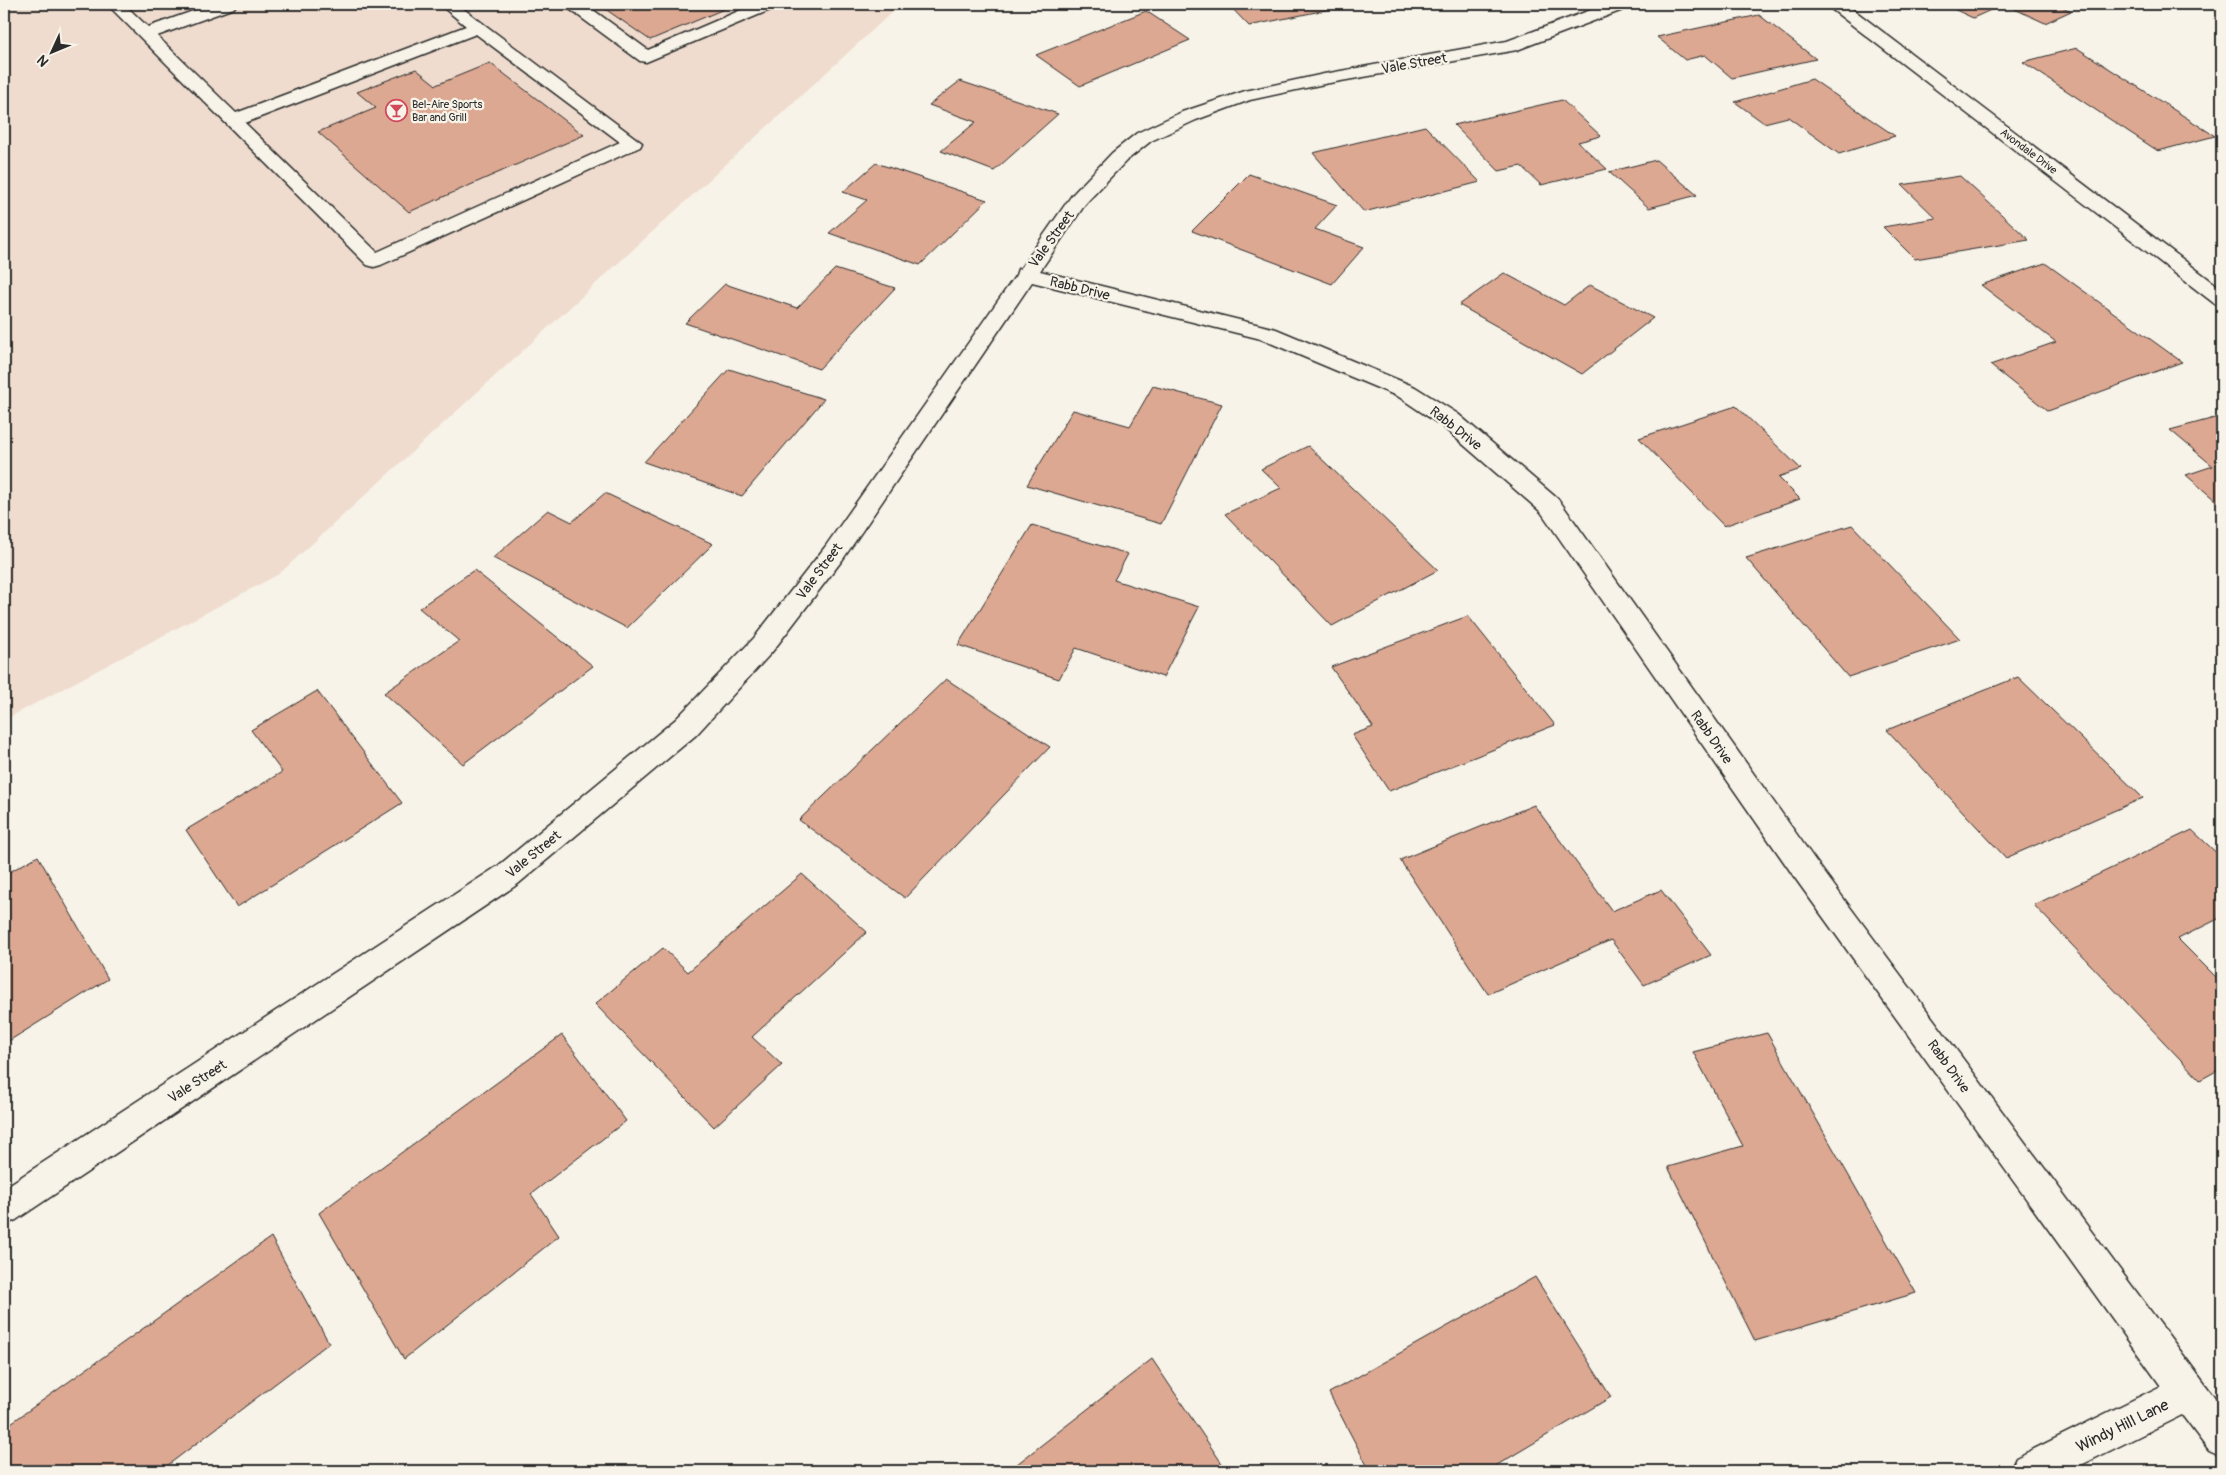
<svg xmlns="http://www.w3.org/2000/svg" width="2226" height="1475" viewBox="0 0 2226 1475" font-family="Pangolin,sans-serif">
<rect width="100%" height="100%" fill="#f7f3e8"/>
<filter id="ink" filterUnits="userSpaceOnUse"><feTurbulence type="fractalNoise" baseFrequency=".02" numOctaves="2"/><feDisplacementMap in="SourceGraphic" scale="10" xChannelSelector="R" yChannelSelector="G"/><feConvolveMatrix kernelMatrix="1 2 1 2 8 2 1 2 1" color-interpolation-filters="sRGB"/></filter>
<g filter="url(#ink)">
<!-- built -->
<polygon fill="#efdcce" points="4,4 901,4 279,574 4,720"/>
<!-- building -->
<g fill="#dda892" stroke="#2b2b2b">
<polygon points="598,4 736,4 650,40"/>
<polygon points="1228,4 1331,4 1335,8 1249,26"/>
<polygon points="1943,4 2056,4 2071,11 2045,23 2004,4 1973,18"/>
<polygon points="1146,11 1190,40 1080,86 1036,55"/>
<polygon points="1759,15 1816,59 1732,78 1705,55 1685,60 1657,37"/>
<polygon points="2077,48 2215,136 2158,151 2023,62"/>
<polygon points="490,63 584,135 409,212 318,132 376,108 357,92 416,69 436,85"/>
<polygon points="1812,79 1895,136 1839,154 1788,117 1764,123 1735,102"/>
<polygon points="960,81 1058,114 994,171 941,151 976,122 929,105"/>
<polygon points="1562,100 1601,136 1578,142 1607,169 1541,185 1521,166 1499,171 1454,125"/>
<polygon points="1425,126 1480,182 1364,212 1313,153"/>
<polygon points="1656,160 1697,195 1649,208 1609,172"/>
<polygon points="876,163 987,200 920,265 829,233 867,200 843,192"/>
<polygon points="1249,174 1337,205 1315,229 1364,247 1332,284 1192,231"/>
<polygon points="1960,176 2029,240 1915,259 1883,227 1936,218 1902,185"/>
<polygon points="2045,263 2182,362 2048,411 1990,365 2056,342 1981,285"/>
<polygon points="835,269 895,288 819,369 685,323 725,284 797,308"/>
<polygon points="1504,273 1564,305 1590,285 1653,318 1582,374 1459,305"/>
<polygon points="729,369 824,399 742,496 644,462"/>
<polygon points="1153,386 1222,404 1161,524 1027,485 1073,410 1130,426"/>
<polygon points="1736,406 1801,469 1778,477 1800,499 1724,526 1639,438"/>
<polygon points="2222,416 2222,506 2186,475 2213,466 2170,430"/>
<polygon points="1308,446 1438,570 1332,626 1225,514 1281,488 1261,469"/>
<polygon points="605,493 713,544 627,628 493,558 548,510 572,522"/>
<polygon points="1032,525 1128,554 1114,580 1199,607 1163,677 1076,648 1059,679 958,645"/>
<polygon points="1852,525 1960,639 1848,677 1746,558"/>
<polygon points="474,570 593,666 463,764 384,693 459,641 419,608"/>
<polygon points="1468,616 1555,725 1389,791 1352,735 1373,727 1331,667"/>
<polygon points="2018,677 2143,798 2006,858 1887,730"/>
<polygon points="946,679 1050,747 905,898 799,820"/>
<polygon points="317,691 402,803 237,907 186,830 282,772 251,730"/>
<polygon points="1534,805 1612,911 1661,890 1711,955 1644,985 1611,940 1488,994 1400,860"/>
<polygon points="2192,830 2222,858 2222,917 2178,939 2222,983 2222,1068 2200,1080 2034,905"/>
<polygon points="38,856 108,979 4,1044 4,875"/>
<polygon points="802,874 867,932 752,1037 782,1065 714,1127 595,1004 663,948 688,972"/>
<polygon points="1767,1033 1916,1293 1755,1341 1668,1167 1743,1146 1693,1052"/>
<polygon points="562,1035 626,1121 531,1194 559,1236 404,1359 319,1213"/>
<polygon points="271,1237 329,1343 160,1471 4,1471 4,1428"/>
<polygon points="1535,1277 1611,1397 1487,1471 1370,1471 1329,1393"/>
<polygon points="1152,1359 1227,1471 1008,1471"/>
</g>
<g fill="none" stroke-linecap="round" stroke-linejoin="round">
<defs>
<g id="service">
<path d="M107,4H124L148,27L213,4H236L234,8L157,36L236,113L466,26L439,4H457L642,143L640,147L381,265L374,267L367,265ZM476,34L620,142L377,252L245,123Z"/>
<polygon points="566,4 585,4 648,50 755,4 777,4 775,8 646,62 640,61 568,8"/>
</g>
<g id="minor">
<polygon points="1607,4 1630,4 1628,8 1517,50 1324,84 1250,100 1196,120 1151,141 1126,161 1086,203 1040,271 1276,329 1415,387 1458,414 1559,500 1815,860 2222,1407 2222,1457 2209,1451 2182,1415 2069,1471 2010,1471 2016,1458 2161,1386 1795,878 1541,512 1442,426 1399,397 1261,339 1032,282 843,559 772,652 696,735 518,884 16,1220 4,1225 4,1188 498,866 676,719 754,638 825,547 1016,275 1018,269 1020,269 1072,195 1112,153 1137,133 1182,112 1245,91 1324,74 1507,41"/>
<polygon points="1828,4 1846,4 2222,289 2222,306 2215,304 1830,8"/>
</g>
</defs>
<!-- service casing -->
<use href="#service" stroke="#2b2b2b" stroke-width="3"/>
<!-- minor casing -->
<use href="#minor" stroke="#2b2b2b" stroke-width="3"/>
<!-- service -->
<use href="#service" fill="#f7f3e8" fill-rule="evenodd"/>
<!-- minor -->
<use href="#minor" fill="#f7f3e8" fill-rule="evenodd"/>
</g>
</g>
<!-- icons -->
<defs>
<symbol id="bar-ring" viewBox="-11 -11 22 22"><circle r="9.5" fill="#f7f3e8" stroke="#d1495b" stroke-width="1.5"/><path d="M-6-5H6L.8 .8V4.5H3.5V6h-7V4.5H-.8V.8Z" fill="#d1495b"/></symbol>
</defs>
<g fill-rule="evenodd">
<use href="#bar-ring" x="384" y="98" width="25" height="25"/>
</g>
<g text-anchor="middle" stroke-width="4.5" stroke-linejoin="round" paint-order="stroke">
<!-- far-poi labels -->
<g font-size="11" fill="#2b2b2b" stroke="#f7f3e8" text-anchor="start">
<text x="412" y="108">Bel-Aire Sports<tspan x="412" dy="13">Bar and Grill</tspan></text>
</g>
<!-- far-street labels -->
<g font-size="11" fill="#2b2b2b" stroke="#f7f3e8">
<text transform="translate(2029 151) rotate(37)" y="4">Avondale Drive</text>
</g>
<!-- street labels -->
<g font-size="14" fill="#2b2b2b" stroke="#f7f3e8">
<text transform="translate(1414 63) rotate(-10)" y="5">Vale Street</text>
<text transform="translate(1051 239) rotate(-54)" y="5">Vale Street</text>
<text transform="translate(1080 288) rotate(14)" y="5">Rabb Drive</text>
<text transform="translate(1456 428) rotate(38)" y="5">Rabb Drive</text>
<text transform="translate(819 571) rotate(-53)" y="5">Vale Street</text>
<text transform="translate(1712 737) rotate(55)" y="5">Rabb Drive</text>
<text transform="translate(533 854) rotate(-39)" y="5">Vale Street</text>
<text transform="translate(1949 1066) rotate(54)" y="5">Rabb Drive</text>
<text transform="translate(197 1081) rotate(-33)" y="5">Vale Street</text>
</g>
<!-- near-street labels -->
<g font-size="16" fill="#2b2b2b" stroke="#f7f3e8">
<text transform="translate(2122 1425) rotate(-26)" y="6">Windy Hill Lane</text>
</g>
</g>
<!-- margin -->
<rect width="2226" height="1475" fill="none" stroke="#f7f3e8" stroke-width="20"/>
<rect x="10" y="10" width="2206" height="1455" fill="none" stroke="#2b2b2b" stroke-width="2" filter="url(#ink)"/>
<!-- north arrow -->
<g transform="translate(52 52) rotate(226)" stroke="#f7f3e8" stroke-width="4" paint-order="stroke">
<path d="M0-4L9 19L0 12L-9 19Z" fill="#2b2b2b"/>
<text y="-8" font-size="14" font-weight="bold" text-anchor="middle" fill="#2b2b2b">N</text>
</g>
</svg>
